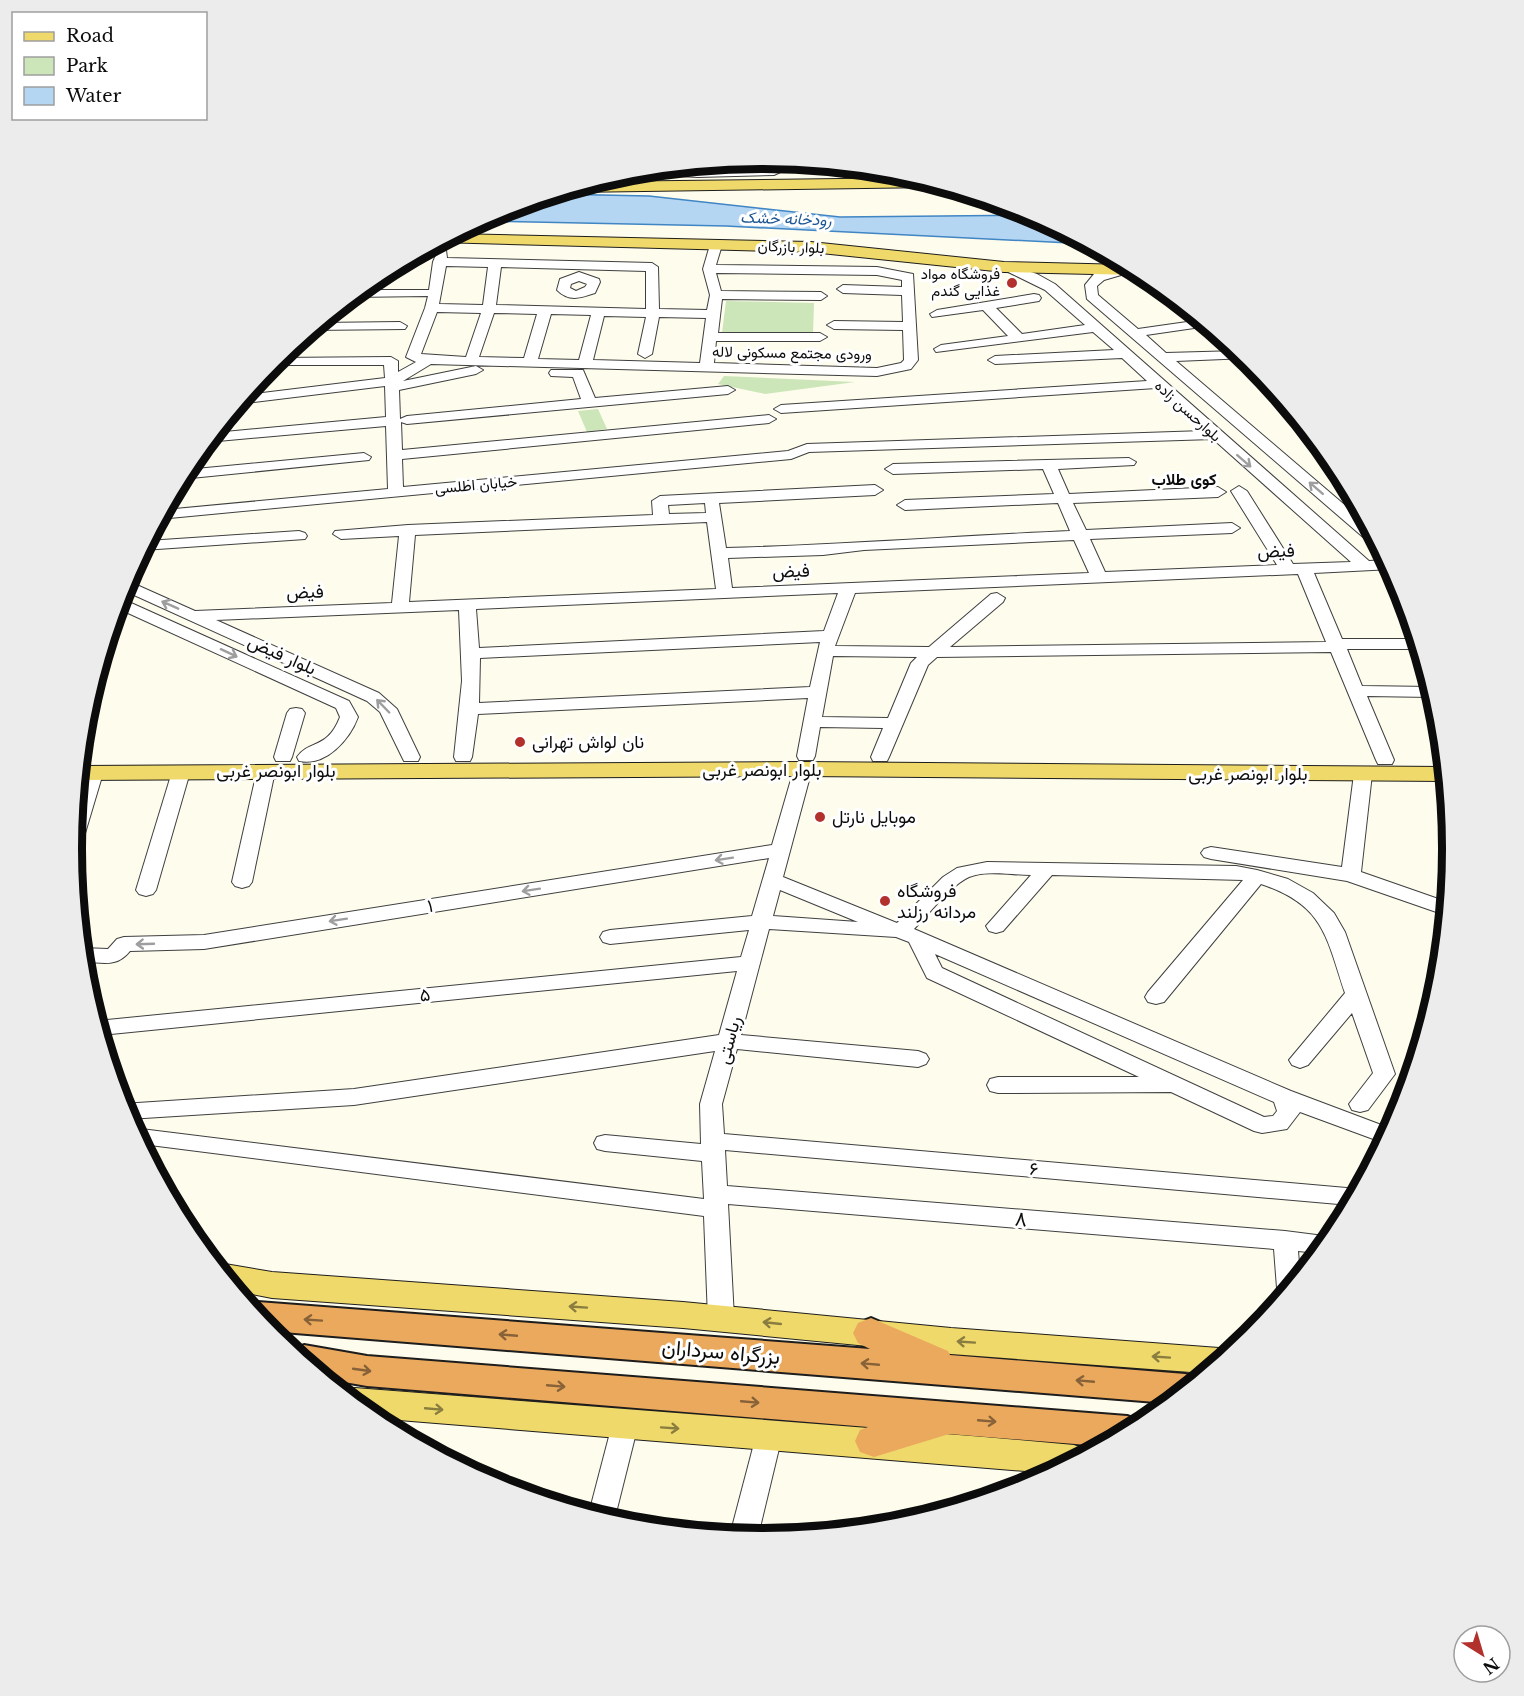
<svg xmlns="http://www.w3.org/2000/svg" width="1524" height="1696" viewBox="0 0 1524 1696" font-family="'Libre Baskerville',Vazirmatn,serif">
<rect width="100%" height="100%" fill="#fefcec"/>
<!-- green -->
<g fill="#cce6b9">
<polygon points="726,301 814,303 813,334 722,333"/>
<polygon points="724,376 855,382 765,394 718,384"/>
<polygon points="598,409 607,429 587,432 578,411"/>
</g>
<!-- water -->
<polygon fill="#b4d6f2" stroke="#4085c4" stroke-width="1.5" points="552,194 649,196 840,217 1035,215 1090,244 726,226 479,221 498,210"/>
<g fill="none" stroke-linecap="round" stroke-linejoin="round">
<defs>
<g id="minor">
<polygon points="778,160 789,161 789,168 774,175 698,177 620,173 648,169 772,169 777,166"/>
<polygon points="905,174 916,177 890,183 884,180 886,178"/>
<path d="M716,241L722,245L716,265L877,267L913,274L918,360L911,369L877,376L431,364L403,381L476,366L483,370L476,374L399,390L400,419L407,416L581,399L573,377L551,376L549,373L551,370H583L595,398L728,386L735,390L728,394L407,424L401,422L402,450L769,415L776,419L769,423L402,459L403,487L788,451L807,444L1204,431L1156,388L781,413L774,409L781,405L1147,381L1122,358L995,364L988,360L995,356L1114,350L1093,332L936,352L934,349L941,345L1008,336L983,310L932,317L930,314L937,310L1034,294L1039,295L1041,298L1039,301L996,308L1022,334L1085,325L1045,290L998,267L1004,263L1008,264L1037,274L1055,284L1369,561L1387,560L1392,569L1314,573L1342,639H1416L1418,649H1347L1362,686L1431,687L1432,697L1367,696L1394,760L1392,764H1378L1376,760L1331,652L937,657L928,665L889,757L887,761H873L871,757L883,728L820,727L815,756L813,760H799L797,756L808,698L478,714L472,757L470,761H456L454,757L462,681L459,610L216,620L379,693L397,709L420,757L418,761H404L402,757L380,712L367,701L123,590L126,581L130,582L195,611L392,603L399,536L341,539L333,534L335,531L408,525L653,515L652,501L660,496L875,485L883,490L875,495L719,503L726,548C841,545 956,536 1070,531L1058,503L905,510L897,505L905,500L1054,494L1043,469L893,474L885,469L893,464L1129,458L1136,462L1134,465L1058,469L1069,494L1218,487L1226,492L1218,497L1073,503L1086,530L1232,523L1240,528L1232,533L1090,539L1105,572L1277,565L1231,491L1239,486L1247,491L1293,564L1351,562L1213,439L809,452L791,459L159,519L164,510L388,489L386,426L207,442L214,433L386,417L385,386L238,404L245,395L385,378L384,365H270L277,358L391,357L398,361V372L416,362L406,357L425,308L428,296L351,297L359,290H429L433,262L438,250H446L447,258L652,263L658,267L659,309L707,310L710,295L703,269L710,245ZM446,266L488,267L483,305L439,304ZM501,267L646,271V309L496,305ZM716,273L877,275L902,280V287L843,285L837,289L843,293L902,295L903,322L834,321L827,325L834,329L903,330L904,360L901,363L877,368L714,363L716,341H820L827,337L820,333H718L722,299L821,300L827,296L821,292L721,291ZM437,312L481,313L466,357L421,354ZM494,313L537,314L524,358L479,357ZM551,314L591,315L579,360L538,359ZM604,316L646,317L638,354L645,358L652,354L659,317L706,318L700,363L593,360ZM705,503L706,513L669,514L668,505ZM707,522L716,589L409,602L415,535ZM1074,540L1089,573L732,588L728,558L823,555L864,550ZM1298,574L1326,642L950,647L1003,602L1005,598L997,593L991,594L929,647L835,646L855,593ZM838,593L824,631L479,648L476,609ZM820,642L810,687L479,703L480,658ZM833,656L917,657L911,663L888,718L822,717Z"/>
<polygon points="1124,266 1128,267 1130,270 1128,273 1104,280 1097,286 1098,295 1138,329 1201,320 1208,326 1146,335 1166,353 1239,351 1248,358 1176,361 1368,525 1378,544 1370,543 1087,299 1085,285 1094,274"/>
<path d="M579,272L599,279L600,282L595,293C580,298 569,302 557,290L560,279ZM579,281L587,284L585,287L576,291L570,288L571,284Z"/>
<polygon points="400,322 407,326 405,329 311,330 319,323"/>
<polygon points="364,453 371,457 369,460 181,479 185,470"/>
<polygon points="299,531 305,533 307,536 305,539 143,550 147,541"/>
<path d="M120,598L349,701L358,717C350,739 326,767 299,761L297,757C310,739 327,750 340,717L336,708L117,608Z"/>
<polygon points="296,708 302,709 305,713 292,757 290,761 276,761 274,757 287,713 290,709"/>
<path d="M803,763L810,765L812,769L783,877L897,923L943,877L957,868L987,862L1236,866L1257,870L1288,879L1313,893L1334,913L1345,932L1395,1074L1368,1110L1360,1112L1352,1110L1349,1104L1373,1073L1352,1013L1308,1065L1300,1068L1292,1065L1289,1060L1345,993C1326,936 1324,905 1261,884L1164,1002L1156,1004L1148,1002L1145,997L1148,992L1243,880L1052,875L1003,931L996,933L989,931L986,926L1031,875C1012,875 987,870 969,877C951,885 929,914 914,929L1291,1091L1384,1126L1387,1132L1384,1138L1376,1140L1300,1112L1287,1129L1262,1133L1254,1131L1171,1092L998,1093L990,1091L987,1085L990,1079L998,1077H1139L927,978L909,942L896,937L769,929L741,1035L918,1051L926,1054L929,1059L926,1064L918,1067L737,1049L722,1104L724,1134L1358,1189L1350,1205L725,1150L727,1186L1285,1231L1332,1237L1318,1253L1298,1251L1300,1275L1283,1296L1277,1288L1274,1249L728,1204L734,1318L730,1325L721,1328L712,1325L708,1318L704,1216L142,1144L133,1128L704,1199L702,1161L605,1151L597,1149L594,1143L597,1137L605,1135L701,1144L700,1104L715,1051L354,1105L128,1119L122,1104L354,1089L719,1035L737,971L101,1035L97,1021L741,957L749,930L610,944L603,942L600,937L603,932L610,930L752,916L769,858L204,949L130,951C116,968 104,962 83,962L82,948L108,949L117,939L124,937L204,935L772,845L794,769L796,765ZM780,890L858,922L773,916ZM935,954L1274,1102L1277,1111L1273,1116L1264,1117L942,968Z"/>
<polygon points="266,765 273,767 275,771 252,882 249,886 242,888 235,886 232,882 257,771 259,767"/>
<polygon points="181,766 188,768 190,772 156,890 153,894 146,896 139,894 136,890 172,772 174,768"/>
<path d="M94,767L101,769L103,773L83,840L80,844L72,846C75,821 73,790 87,769Z"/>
<polygon points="1363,768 1370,770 1372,774 1361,872 1447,902 1445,915 1347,881 1211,859 1204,857 1201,853 1204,849 1211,847 1342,867 1354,774 1356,770"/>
<polygon points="625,1414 634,1417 638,1425 614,1521 589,1513 612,1425 616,1417"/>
<polygon points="769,1425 778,1428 782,1436 758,1536 730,1535 756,1436 760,1428"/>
</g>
<g id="major">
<polygon points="918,178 940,184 934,187 575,192 569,189 591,182"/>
<polygon points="453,234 811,242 1004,262 1128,265 1143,273 1137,275 1004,272 811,252 438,242"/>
<polygon points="803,762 1444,767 1445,781 803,776 79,780 80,766"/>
<polygon points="225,1264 272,1272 683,1302 951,1328 1219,1348 1231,1352 1204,1373 951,1354 683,1328 272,1298 237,1291 217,1266"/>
<polygon points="355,1388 984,1437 1074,1445 1086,1450 1088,1452 1050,1473 374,1418 343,1392"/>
</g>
<g id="highway">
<polygon points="258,1302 870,1349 858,1343 853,1333 858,1323 871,1318 948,1351 950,1355 1185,1374 1198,1378 1168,1403 270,1331 248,1305"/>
<polygon points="304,1345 367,1356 1127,1416 1141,1421 1142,1423 1100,1446 949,1434 874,1457 860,1452 855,1441 860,1430 868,1427 367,1386 327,1379 291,1350"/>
</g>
</defs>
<!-- minor casing -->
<use href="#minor" stroke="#3f3f3f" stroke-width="2"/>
<!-- major casing -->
<use href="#major" stroke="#1d1d1d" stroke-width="2"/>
<!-- highway casing -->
<use href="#highway" stroke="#1d1d1d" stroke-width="4"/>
<!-- minor -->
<use href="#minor" fill="#fff" fill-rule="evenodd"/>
<!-- major -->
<use href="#major" fill="#f0d96b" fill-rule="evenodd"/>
<!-- highway -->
<use href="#highway" fill="#eba95d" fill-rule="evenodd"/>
</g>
<!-- one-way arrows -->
<defs><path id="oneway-shaft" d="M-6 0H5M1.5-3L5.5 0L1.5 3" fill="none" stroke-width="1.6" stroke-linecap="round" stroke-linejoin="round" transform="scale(1.5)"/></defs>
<g stroke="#9e9e9e">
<use href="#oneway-shaft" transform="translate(1244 461) rotate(41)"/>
<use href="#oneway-shaft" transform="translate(1316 488) rotate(-139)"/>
<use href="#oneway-shaft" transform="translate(170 605) rotate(-156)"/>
<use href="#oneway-shaft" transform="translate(229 653) rotate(25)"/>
<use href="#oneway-shaft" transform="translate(383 706) rotate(-134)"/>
<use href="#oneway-shaft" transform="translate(724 859) rotate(171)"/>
<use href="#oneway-shaft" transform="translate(531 890) rotate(171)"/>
<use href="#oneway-shaft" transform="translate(338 920) rotate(171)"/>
<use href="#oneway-shaft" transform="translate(145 944) rotate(178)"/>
</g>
<g stroke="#897d40">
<use href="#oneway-shaft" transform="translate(578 1307) rotate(-176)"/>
<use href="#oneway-shaft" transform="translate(772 1323) rotate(-174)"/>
<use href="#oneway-shaft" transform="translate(966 1342) rotate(-176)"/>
<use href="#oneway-shaft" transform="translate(1161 1357) rotate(-176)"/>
<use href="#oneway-shaft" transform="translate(434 1409) rotate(5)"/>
<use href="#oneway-shaft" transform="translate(670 1428) rotate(4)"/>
</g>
<g stroke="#876239">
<use href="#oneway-shaft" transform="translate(313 1320) rotate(-176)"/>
<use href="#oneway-shaft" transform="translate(508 1335) rotate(-175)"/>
<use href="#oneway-shaft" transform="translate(870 1364) rotate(-175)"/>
<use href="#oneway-shaft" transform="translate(362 1370) rotate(8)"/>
<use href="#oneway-shaft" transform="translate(1085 1381) rotate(-175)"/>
<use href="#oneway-shaft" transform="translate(556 1386) rotate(5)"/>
<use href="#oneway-shaft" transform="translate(750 1402) rotate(5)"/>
<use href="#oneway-shaft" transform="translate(987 1421) rotate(5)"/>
</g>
<!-- markers -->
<g fill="#b3312d" stroke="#fff" stroke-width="2">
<circle cx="1012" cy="283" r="6"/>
<circle cx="520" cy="742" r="6"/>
<circle cx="820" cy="817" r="6"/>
<circle cx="885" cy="901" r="6"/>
</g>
<g text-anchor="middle" stroke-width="6" stroke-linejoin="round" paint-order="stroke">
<!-- far-street labels -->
<g font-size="15" fill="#0c0c0c" stroke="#fff">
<text transform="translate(791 247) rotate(2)" y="5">بلوار بازرگان</text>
<text transform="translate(792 353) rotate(1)" y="5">ورودی مجتمع مسکونی لاله</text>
<text transform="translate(1188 411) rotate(42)" y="5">بلوارحسن زاده</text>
<text transform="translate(476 485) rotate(-5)" y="5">خيابان اطلسى</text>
</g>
<!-- far-poi labels -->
<g font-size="15" fill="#0c0c0c" stroke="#fff" text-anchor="end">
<text x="1000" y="279">فروشگاه مواد<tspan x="1000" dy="17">غذایی گندم</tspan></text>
</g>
<!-- far-water labels -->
<g font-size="16" font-style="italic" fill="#1e5895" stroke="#fff">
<text transform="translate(786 218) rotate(2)" y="6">رودخانه خشک</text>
</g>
<!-- far-neighbourhood labels -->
<g font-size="16" font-weight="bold" fill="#0c0c0c" stroke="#fff">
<text x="1184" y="485">کوی طلاب</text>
</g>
<!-- street labels -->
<g font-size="18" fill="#0c0c0c" stroke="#fff">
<text transform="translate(1276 551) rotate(-2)" y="6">فیض</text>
<text transform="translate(791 571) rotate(-2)" y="6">فیض</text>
<text transform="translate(305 592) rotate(-2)" y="6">فیض</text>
<text transform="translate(282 655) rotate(24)" y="6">بلوار فیض</text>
<text x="762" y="776">بلوار ابونصر غربی</text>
<text x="276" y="777">بلوار ابونصر غربی</text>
<text x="1248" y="780">بلوار ابونصر غربی</text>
<text transform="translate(430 906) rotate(-9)" y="6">۱</text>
<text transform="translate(425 995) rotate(-6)" y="6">۵</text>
<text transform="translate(729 1040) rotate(-75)" y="6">ریاستی</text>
<text transform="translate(1034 1169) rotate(5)" y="6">۶</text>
</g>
<!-- poi labels -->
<g font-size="18" fill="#0c0c0c" stroke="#fff" text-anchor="start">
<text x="532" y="748">نان لواش تهرانی</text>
<text x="832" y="823">موبایل نارتل</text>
<text x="897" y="897">فروشگاه<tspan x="897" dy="21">مردانه رزلند</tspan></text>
</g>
<!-- near-street labels -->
<g font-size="21" fill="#0c0c0c" stroke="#fff">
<text transform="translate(1021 1219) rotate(5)" y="7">۸</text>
<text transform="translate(721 1352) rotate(5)" y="7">بزرگراه سرداران</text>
</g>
</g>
<!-- crop -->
<path d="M0 0H1524V1696H0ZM761 169H763A679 679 0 0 1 1442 848V849A679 679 0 0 1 763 1528H761A679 679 0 0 1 82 849V848A679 679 0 0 1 761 169Z" fill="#ececec" fill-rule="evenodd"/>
<path fill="none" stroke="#0c0c0c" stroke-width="8" d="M761 169H763A679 679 0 0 1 1442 848V849A679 679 0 0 1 763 1528H761A679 679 0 0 1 82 849V848A679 679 0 0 1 761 169Z"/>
<!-- legend -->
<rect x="12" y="12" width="195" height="108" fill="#ffffff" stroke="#9e9e9e" stroke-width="1.5"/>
<rect x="24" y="32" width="30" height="9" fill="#f0d96b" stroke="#9e9e9e" stroke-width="1.5"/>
<text x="66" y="42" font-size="18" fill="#0c0c0c">Road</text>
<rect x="24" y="57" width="30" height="18" fill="#cce6b9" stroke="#9e9e9e" stroke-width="1.5"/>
<text x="66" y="72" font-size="18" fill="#0c0c0c">Park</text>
<rect x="24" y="87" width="30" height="18" fill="#b4d6f2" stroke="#9e9e9e" stroke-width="1.5"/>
<text x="66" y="102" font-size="18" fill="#0c0c0c">Water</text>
<!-- north arrow -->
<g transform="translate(1482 1654) rotate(143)"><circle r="28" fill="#ffffff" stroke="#9e9e9e" stroke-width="1.5"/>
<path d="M0-4.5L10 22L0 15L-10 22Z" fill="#b3312d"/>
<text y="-9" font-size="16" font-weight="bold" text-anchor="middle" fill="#0c0c0c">N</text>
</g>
</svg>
